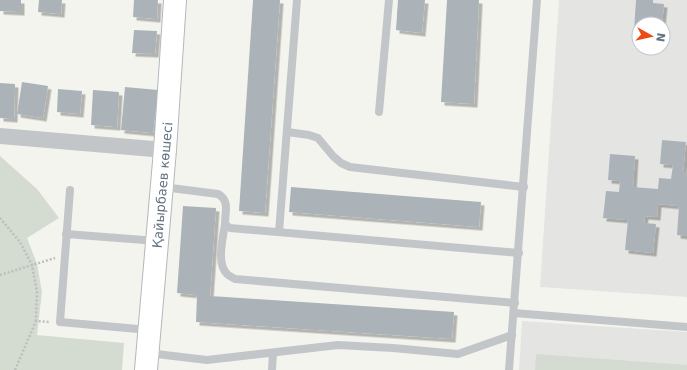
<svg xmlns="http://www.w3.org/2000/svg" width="687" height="370" viewBox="0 0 687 370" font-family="'DejaVu Sans',sans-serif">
<defs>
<filter id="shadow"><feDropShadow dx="3.5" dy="3.5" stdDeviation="0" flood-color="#0004"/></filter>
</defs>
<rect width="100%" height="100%" fill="#f4f4ef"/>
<!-- built -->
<g fill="#e4e5e3" fill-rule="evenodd">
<path d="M559,0H687V297L540,287ZM639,24H663V48H639Z"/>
<polygon points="522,321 687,332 687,370 519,370"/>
</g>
<!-- green -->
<g fill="#d4dbd0">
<polygon points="0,156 37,189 59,218 27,238 37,264 42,292 37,335 124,343 122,370 0,370"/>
<polygon points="536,354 687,365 687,370 535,370"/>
</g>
<!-- building -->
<g fill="#abb3b8" filter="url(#shadow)">
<polygon points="0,0 21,0 21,12 0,11"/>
<polygon points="39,0 62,0 61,14 38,12"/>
<polygon points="134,0 158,0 157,19 133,17"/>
<polygon points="253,0 280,0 265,213 239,211"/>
<polygon points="398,0 425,0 422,33 396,30"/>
<polygon points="447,0 479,0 474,104 441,102"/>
<polygon points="636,0 653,0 653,3 664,4 662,24 639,24 639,31 634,30"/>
<polygon points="134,30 157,31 155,54 132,53"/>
<polygon points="22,82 48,86 43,118 17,114"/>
<polygon points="0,83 15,84 14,119 0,118"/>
<polygon points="125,87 158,90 153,133 121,130"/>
<polygon points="58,89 82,91 80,114 57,112"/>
<polygon points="93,90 119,92 117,127 91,125"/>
<polygon points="662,140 686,142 683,172 687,172 687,236 677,235 679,206 658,204 657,217 645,216 644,223 656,224 653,253 625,250 628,220 603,218 606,191 619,192 620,181 608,180 610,154 635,156 633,187 658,189 659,178 671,179 673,165 660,164"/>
<polygon points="291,187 481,202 479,227 289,212"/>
<polygon points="183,206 216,208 210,296 454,312 452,339 196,322 197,295 177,293"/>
</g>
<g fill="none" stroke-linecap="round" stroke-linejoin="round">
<defs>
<polyline id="secondary" points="146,370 165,150 175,0"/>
</defs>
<!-- secondary casing -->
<use href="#secondary" stroke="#b2b8bc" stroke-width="24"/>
<!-- path -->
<g stroke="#bcbec0" stroke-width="2.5" stroke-dasharray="2 2" stroke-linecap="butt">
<polyline points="0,218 20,242 32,265 37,292 36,321"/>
<polyline points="0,275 55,258"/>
<polyline points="15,370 36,321 50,322"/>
</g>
<!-- lane -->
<g stroke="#c3c6c9" stroke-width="8">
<polyline points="379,112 389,0"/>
<polyline points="287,132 309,135 318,138 333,156 341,163 350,167 524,187"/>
<path d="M163,187L218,194C230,201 225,211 225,224L230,228L519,253"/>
<polyline points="70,190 60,322 149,330"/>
<path d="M225,224C223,238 216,263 227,274C229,276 232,277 235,279L515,303"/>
<polyline points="279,232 297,0"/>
<polyline points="66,234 157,241"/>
<polyline points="514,313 687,327"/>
<polyline points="148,353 207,360 338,345 393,348 458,354 512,335"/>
<polyline points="272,370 273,353"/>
<polyline points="509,370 537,0"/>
</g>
<!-- street -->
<polyline stroke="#c3c6c9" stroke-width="16" points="0,136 165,150"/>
<!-- secondary -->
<use href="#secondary" stroke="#fff" stroke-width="22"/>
</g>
<g text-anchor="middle" stroke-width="4" stroke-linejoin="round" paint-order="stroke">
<!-- street labels -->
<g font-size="13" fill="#617382" stroke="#fff">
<text transform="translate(162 185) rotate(-85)" y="5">Қайырбаев көшесі</text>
</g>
</g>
<!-- north arrow -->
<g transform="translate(651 36) rotate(98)"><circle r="19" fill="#ffffff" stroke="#c0c7cd"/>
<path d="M0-3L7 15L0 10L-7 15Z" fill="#ec4b17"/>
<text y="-6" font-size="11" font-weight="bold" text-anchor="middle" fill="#617382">N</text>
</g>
</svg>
